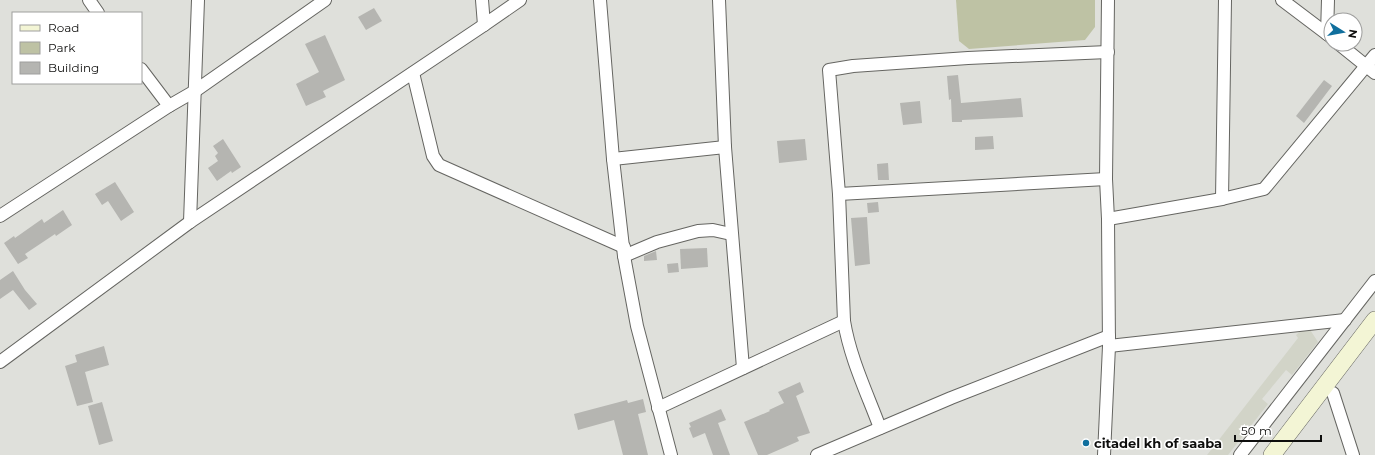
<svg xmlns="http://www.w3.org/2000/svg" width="1375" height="455" viewBox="0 0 1375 455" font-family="Montserrat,sans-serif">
<rect width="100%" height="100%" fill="#dfe0db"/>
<!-- built -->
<polygon fill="#d2d4c8" points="1307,325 1318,342 1292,375 1286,370 1262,399 1268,404 1228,455 1207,455 1298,338 1296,335"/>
<!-- green -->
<polygon fill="#bec2a4" points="956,0 1095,0 1095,27 1085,40 969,49 959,41"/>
<!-- building -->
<g fill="#b5b5b1">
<polygon points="374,8 382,21 366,30 358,17"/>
<polygon points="325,35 345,80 323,91 326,97 306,106 296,84 319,72 305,44"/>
<polygon points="958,75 961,103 1021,98 1023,117 962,120 962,122 952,122 951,99 949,100 947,76"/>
<polygon points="1324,80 1332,86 1304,123 1296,116"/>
<polygon points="920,101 922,123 903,125 900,103"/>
<polygon points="993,136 994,149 975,150 975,137"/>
<polygon points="223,139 241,167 232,173 231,171 217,181 208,168 218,161 215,156 218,153 213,146"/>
<polygon points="805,139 807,160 779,163 777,141"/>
<polygon points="888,163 889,180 878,180 877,164"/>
<polygon points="115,182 134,212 121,221 108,201 102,205 95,194"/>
<polygon points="878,202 879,212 868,213 867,203"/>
<polygon points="63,210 72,225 56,236 55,234 25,254 28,258 18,264 4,243 14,236 15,238 42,219 44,223"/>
<polygon points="867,217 870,264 855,266 851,218"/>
<polygon points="707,248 708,267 681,269 680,249"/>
<polygon points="656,251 657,260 644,261 644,256"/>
<polygon points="678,263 679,272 668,273 667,264"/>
<polygon points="13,271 25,290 37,304 29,310 13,290 0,299 0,280"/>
<polygon points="104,346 109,365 85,372 93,402 77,406 65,366 77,362 75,355"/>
<polygon points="800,382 804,392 796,396 810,433 797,437 799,441 767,455 758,455 744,422 770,411 769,410 784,403 778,392"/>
<polygon points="643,399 646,412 638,414 648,455 623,455 614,420 578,430 574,414 627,400 628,403"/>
<polygon points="102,402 113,441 99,445 88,406"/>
<polygon points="721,409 726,420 718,423 730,455 713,455 705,433 693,438 689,428 691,427 689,423"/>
</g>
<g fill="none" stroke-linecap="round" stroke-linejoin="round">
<defs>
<g id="street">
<polyline points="89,0 98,13"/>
<polyline points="482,0 484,25"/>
<polyline points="600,0 613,159 624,256 637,326 671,455"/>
<polyline points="719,0 725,147 743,368"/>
<polyline points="1282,0 1331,37"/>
<polyline points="1327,34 1328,0"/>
<polyline points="1339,44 1375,73"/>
<polyline points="141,69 169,106"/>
<polyline points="413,73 433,156 439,165 624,247"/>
<polyline points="613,159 725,147"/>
<polyline points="839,194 1106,179"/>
<polyline points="1222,199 1225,0"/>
<polyline points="0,216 169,106 195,91 325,0"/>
<polyline points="1108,219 1222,199 1264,189 1375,55"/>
<polyline points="190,222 198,0"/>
<polyline points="624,256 657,242 698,231 713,230 731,234"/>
<polyline points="1109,346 1345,320"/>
<polyline points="0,362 190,222 484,25 520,0"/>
<polyline points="1333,393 1353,455"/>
<polyline points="658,408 844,321"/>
<path d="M880,428C867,393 850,358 844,321L839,194L829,70L853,66L968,58L1108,52"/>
<polyline points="817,455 951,398 1109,336"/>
<polyline points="1104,455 1109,346 1108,219 1106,179 1108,0"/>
<polyline points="1240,455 1375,281"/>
</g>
<polyline id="secondary" points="1272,455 1375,320"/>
</defs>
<!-- street casing -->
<use href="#street" stroke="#656561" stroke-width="14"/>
<!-- secondary casing -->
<use href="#secondary" stroke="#656561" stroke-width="18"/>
<!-- street -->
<use href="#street" stroke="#fff" stroke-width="12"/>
<!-- secondary -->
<use href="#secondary" stroke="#f3f5d5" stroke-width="17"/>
</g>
<!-- markers -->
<circle fill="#106f9d" stroke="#fff" stroke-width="1.5" cx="1086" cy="443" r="4"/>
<g text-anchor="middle" stroke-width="3" stroke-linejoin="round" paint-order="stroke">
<!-- poi labels -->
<g font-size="13" font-weight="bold" fill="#0e0e0d" stroke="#fff" text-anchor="start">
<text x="1094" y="448">citadel kh of saaba</text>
</g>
</g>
<!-- legend -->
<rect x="12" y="12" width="130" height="72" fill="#ffffff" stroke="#9f9f9e"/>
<rect x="20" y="25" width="20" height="6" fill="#f3f5d5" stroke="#9f9f9e"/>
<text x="48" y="32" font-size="12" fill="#0e0e0d">Road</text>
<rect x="20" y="42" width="20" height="12" fill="#bec2a4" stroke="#9f9f9e"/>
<text x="48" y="52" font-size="12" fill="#0e0e0d">Park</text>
<rect x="20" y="62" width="20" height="12" fill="#b5b5b1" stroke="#9f9f9e"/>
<text x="48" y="72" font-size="12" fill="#0e0e0d">Building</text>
<!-- north arrow -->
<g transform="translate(1343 32) rotate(101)"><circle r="19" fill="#ffffff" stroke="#9f9f9e"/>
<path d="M0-3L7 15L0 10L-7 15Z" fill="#106f9d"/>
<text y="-6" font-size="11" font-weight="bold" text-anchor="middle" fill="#0e0e0d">N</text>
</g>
<!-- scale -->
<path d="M1235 435v6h86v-6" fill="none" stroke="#0e0e0d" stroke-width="2"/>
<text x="1241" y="435" font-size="12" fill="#0e0e0d" stroke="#ffffff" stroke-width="3" paint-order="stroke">50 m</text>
</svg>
